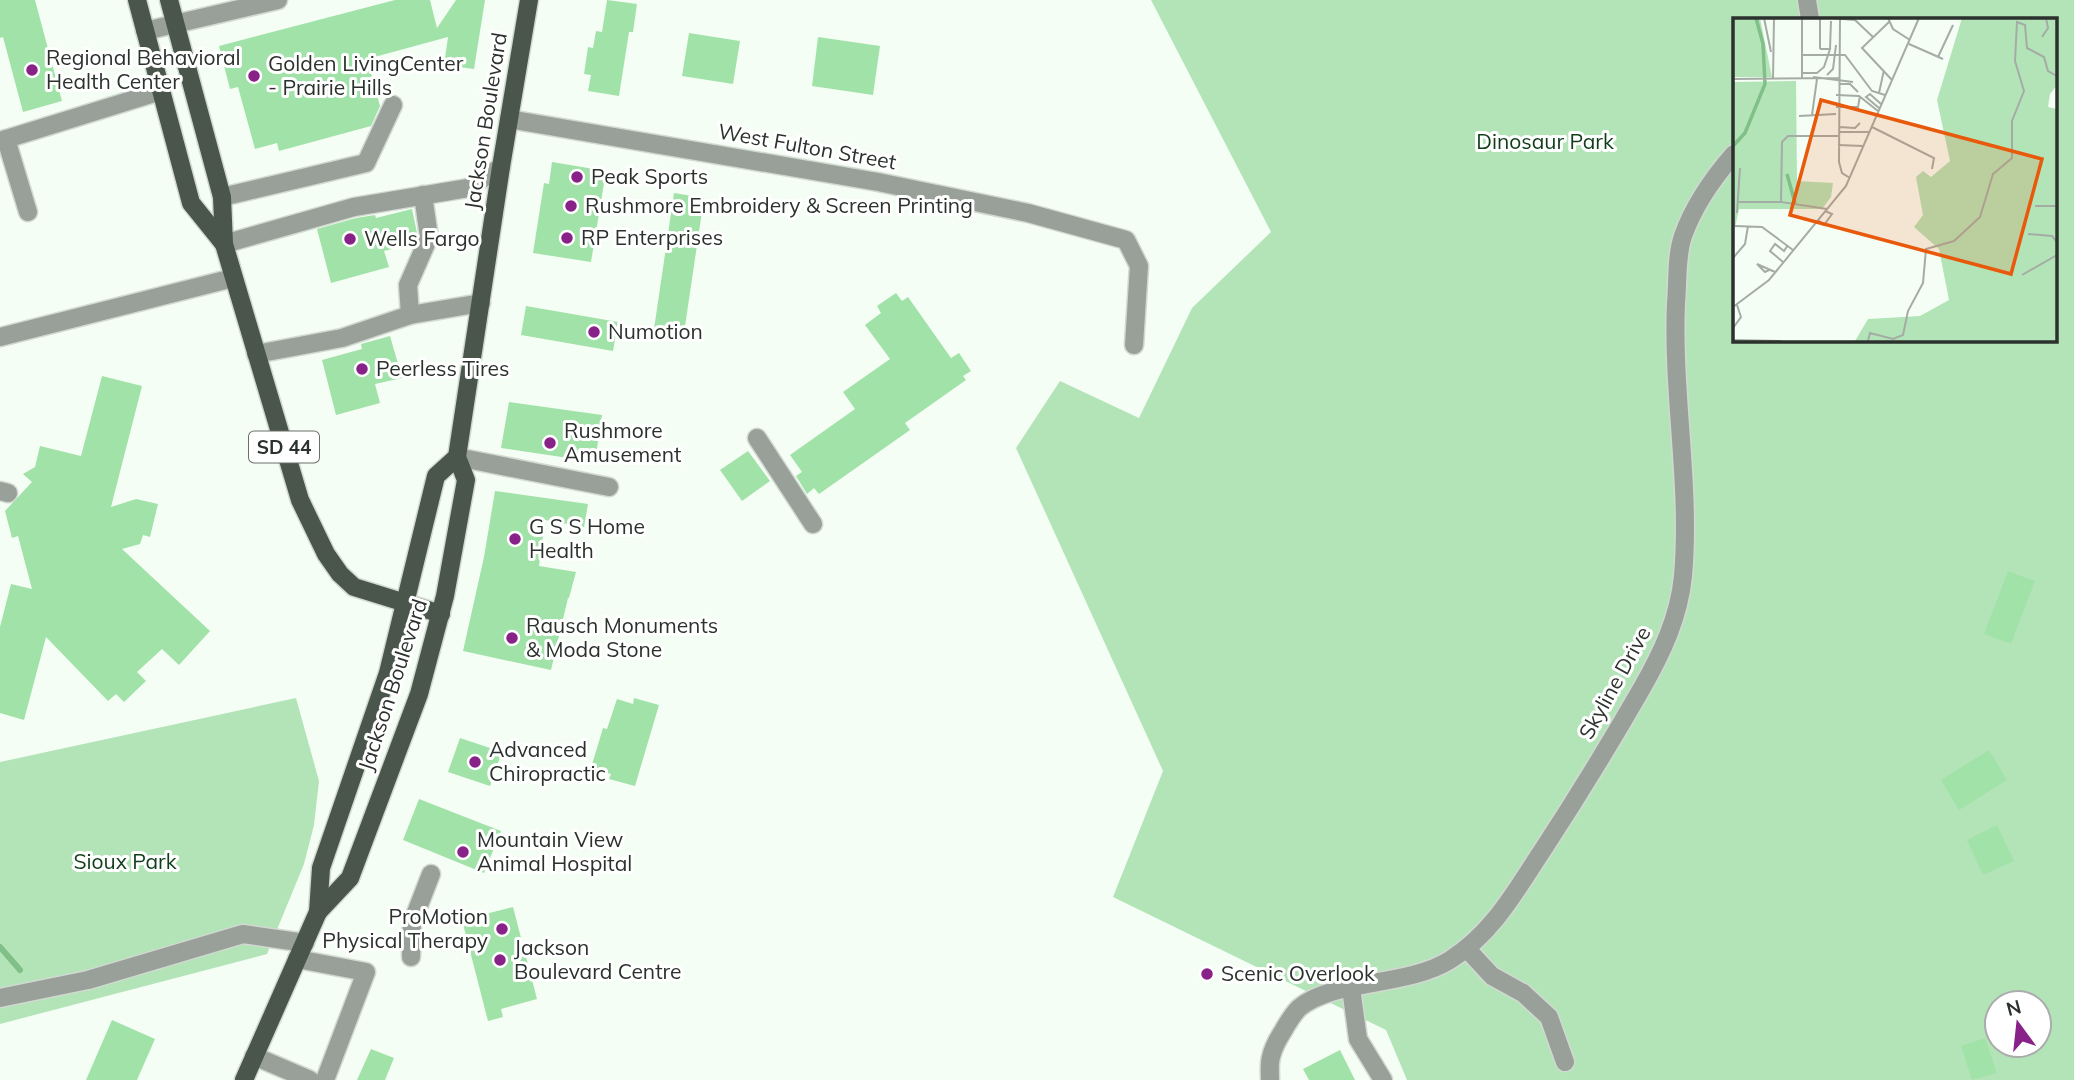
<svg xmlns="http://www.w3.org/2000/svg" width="2074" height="1080" viewBox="0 0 2074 1080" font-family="Mulish,sans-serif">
<rect width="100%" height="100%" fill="#f5fef5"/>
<!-- green -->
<g fill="#b3e4b8" fill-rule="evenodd">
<path d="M1151,0H2074V1080H1407L1386,1030L1113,897L1163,771L1016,448L1060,381L1139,418L1192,308L1271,232ZM1734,19H2055V340H1734ZM1997,1003H2039V1045H1997Z"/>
<polygon points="296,698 319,781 314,825 304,864 267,954 0,1024 0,762"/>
</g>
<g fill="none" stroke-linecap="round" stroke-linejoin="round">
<!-- stream -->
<polyline stroke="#80c088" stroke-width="6" points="0,947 20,970"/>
</g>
<!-- building -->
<g fill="#a1e2a8">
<polygon points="0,0 35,0 62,101 23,112 3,37 0,38"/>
<polygon points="395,0 430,0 437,28 456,0 485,0 474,69 444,65 448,37 367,59 380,106 371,126 279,151 277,143 255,149 238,87 230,89 219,46"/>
<polygon points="607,0 637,4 633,32 629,32 619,96 588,91 591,75 584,74 588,47 593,48 596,31 602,32"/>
<polygon points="689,33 740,41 733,84 682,76"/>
<polygon points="818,37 880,46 873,95 812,86"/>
<polygon points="552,162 606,171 591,262 533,253 544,183 549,184"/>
<polygon points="674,193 704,198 684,333 654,329"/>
<polygon points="412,209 417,233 407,236 408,240 398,243 400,247 384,251 389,267 331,283 317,229 356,218 375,215 376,218"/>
<polygon points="896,293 902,301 908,297 951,358 959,353 971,371 963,376 966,380 905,423 910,430 819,494 814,488 807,494 796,476 802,472 790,455 855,409 843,392 890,359 865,325 881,313 877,306"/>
<polygon points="526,306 618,322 613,351 521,335"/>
<polygon points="390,336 402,378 375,384 380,403 336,415 322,360 362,349 361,344"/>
<polygon points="102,376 142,386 111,507 136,499 158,504 150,537 143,535 140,544 122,549 210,631 179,665 162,649 137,672 146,681 124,702 116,694 108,701 46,637 24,720 0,713 0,627 11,584 32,589 18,536 12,538 5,511 32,482 23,474 35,467 40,446 81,456"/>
<polygon points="509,402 602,415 595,462 501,448"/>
<polygon points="748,451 770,481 742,501 720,470"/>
<polygon points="495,491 588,504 584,527 545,520 539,566 576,572 569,598 568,598 551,670 463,651 484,557"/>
<polygon points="2008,571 2035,581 2011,644 1984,634"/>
<polygon points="634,698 659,705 635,786 609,779 611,774 591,768 603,728 607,729 617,699 633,704"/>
<polygon points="460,738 502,752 490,786 448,772"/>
<polygon points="1989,750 2007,780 1959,810 1941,780"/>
<polygon points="419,799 501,831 484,873 403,840"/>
<polygon points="1997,825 2014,861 1983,875 1967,840"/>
<polygon points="513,907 537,999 501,1009 503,1017 488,1021 462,920"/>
<polygon points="112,1020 155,1039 137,1080 86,1080"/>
<polygon points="1985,1038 1997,1073 1972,1080 1961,1046"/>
<polygon points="371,1049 394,1058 385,1080 357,1080"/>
<polygon points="1340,1050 1355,1080 1309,1080 1303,1069"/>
</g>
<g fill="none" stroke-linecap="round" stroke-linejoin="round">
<defs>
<g id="minor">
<polyline points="1807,0 1810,19"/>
<polyline points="145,31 278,0"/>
<polyline points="509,119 878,182 1028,213 1126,240 1139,266 1134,345"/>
<polyline points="6,139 28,212"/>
<polyline points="0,141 161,91"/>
<polyline points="222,197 366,163 393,105"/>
<polyline points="224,244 354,207 468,188 501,167"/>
<polyline points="410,315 408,285 429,237 423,195"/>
<polyline points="0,337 233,278"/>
<polyline points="256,354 342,338 410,315 481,303"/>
<polyline points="757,438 813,524"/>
<polyline points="457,457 609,487"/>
<polyline points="0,491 8,493"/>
<polyline points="1467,949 1492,976 1523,993 1549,1017 1565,1062"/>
<polyline points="411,957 412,923 431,874"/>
<polyline points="297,959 366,972 325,1080"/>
<polyline points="1351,988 1358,1039 1383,1080"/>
<polyline points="0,998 88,980 243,934 305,943"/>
<polyline points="254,1056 310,1080"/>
<path d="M1270,1080C1270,1073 1269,1064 1271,1057C1273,1048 1278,1039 1283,1031C1287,1024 1293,1014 1299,1008C1333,979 1407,987 1450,960C1494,932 1516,890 1544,848C1578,796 1611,742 1642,688C1662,653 1679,617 1683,576C1691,485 1672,394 1676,303C1678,282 1676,256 1683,236C1694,205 1713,178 1734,154"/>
</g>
<g id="major">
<polyline points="137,0 191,203 224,244"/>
<polyline points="169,0 222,197 224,244 300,500 326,554 340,574 354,587 441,614"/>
<polyline points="318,912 350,878 419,694 445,596 466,480 457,457 501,167 529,0"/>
<polyline points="244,1080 318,912 321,868 388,673 436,476 457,457"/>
</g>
</defs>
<!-- minor casing -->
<use href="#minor" stroke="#d1d9d1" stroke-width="21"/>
<!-- major casing -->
<use href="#major" stroke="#d1d9d1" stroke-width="21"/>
<!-- minor -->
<use href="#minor" stroke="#999f99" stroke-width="18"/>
<!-- major -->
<use href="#major" stroke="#4a554b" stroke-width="18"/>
</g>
<!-- markers -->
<g fill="#882289" stroke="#fff" stroke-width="2.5">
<circle cx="32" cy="70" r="7"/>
<circle cx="254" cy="76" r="7"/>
<circle cx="577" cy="177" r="7"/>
<circle cx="571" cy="206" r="7"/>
<circle cx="567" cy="238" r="7"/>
<circle cx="350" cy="239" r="7"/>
<circle cx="594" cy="332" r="7"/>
<circle cx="362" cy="369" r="7"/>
<circle cx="550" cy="443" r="7"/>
<circle cx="515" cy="539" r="7"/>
<circle cx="512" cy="638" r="7"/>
<circle cx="475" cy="762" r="7"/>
<circle cx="463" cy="852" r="7"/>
<circle cx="502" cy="929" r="7"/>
<circle cx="500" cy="960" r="7"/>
<circle cx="1207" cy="974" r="7"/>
</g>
<g text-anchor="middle" stroke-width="6" stroke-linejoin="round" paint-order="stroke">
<!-- shield labels -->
<rect fill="#fff" stroke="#6b6f6b" stroke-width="2" x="249" y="431.5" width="70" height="31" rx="5"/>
<g font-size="19" font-weight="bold" fill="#2b312c">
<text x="284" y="454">SD 44</text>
</g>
<!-- poi labels -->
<g font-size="21" fill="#2b312c" stroke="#fff" text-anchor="start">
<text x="46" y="65">Regional Behavioral<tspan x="46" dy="24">Health Center</tspan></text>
<text x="268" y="71">Golden LivingCenter<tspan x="268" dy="24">- Prairie Hills</tspan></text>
<text x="591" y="184">Peak Sports</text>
<text x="585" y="213">Rushmore Embroidery &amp; Screen Printing</text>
<text x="581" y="245">RP Enterprises</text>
<text x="364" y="246">Wells Fargo</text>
<text x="608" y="339">Numotion</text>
<text x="376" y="376">Peerless Tires</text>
<text x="564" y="438">Rushmore<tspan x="564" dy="24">Amusement</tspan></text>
<text x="529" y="534">G S S Home<tspan x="529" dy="24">Health</tspan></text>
<text x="526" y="633">Rausch Monuments<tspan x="526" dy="24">&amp; Moda Stone</tspan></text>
<text x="489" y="757">Advanced<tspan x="489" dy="24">Chiropractic</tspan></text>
<text x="477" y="847">Mountain View<tspan x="477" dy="24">Animal Hospital</tspan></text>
<text x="488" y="924" text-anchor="end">ProMotion<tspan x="488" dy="24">Physical Therapy</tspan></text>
<text x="514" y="955">Jackson<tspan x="514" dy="24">Boulevard Centre</tspan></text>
<text x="1221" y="981">Scenic Overlook</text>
</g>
<!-- street labels -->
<g font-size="21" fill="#2b312c" stroke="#fff">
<text transform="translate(486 121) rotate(-81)" y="7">Jackson Boulevard</text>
<text transform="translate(807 147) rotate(10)" y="7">West Fulton Street</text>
<text transform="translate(1615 683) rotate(-61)" y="7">Skyline Drive</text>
<text transform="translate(393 685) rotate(-72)" y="7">Jackson Boulevard</text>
</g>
<!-- park labels -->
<g font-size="21" fill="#0f3e19" stroke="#fff">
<text x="1545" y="149">Dinosaur Park</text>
<text x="125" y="869">Sioux Park</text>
</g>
</g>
<!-- overview -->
<g transform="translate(1733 18)">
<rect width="324" height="324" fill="#f5fef5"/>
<path d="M0,0H27L39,59H0ZM229,0H324V67L317,76L315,89L324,91V323H122L135,301L187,298L216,282L206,231L181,209L190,197L183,159L190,153L198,159L217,143L204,82ZM63,63L64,163L100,165L98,179L89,191H6L0,218V64Z" fill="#b3e4b8"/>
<path fill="none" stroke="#80c088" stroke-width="3.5" d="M0,128L12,115L32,66L30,26L23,0M54,156L62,185"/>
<path fill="none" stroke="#a4aca5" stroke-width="2" d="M31,0L38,34M69,0V61M87,0V31M97,0L122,2L140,19M107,0L106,144L109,155L117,160M155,0L160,11L177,22M156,4L129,30L159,62M309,19L315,10L313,0M176,26L210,41M97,31L98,3M69,37H112L139,73L152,77M205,39L220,7M69,55H84L91,49L97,31H87M94,57L100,51L103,27M80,59L120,64M0,61L106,60M40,61L41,0M107,66H117L125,74M146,75L151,52M103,77L126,78L145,93M103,89H125L127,78M146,90L133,79L137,76L149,87M79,97L84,61M66,98L103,96M106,109L122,110L127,105M139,109L201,140L199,151M106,114H136M105,127L130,128M4,184H48M302,188H324M94,191L48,184L49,124L55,118H105M4,195L7,150M85,202L91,207L99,196L92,193M2,208L29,209L60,232M295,216L319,218L324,224M0,240L12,226L15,208M50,244L37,233L42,226L51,233L55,227M36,252L32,254L24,246L42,254M289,257L324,237M0,289L36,262L113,168L186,0M0,310L8,299L4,287M0,322L48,323M135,323L137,315L160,321L170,317L175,293L190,265L193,231L221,223L247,199L260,156L279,140V103L291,73L282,43L284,4L292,7L294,30L311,39L315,53L324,58"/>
<path fill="#e8590c" fill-opacity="0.15" stroke="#e8590c" stroke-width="3.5" d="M88,82L309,141L278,256L57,197Z"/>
<rect width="324" height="324" fill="none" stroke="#2b312c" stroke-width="3.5"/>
</g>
<!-- north arrow -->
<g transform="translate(2018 1024) rotate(345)"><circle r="33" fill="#ffffff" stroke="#aaadab" stroke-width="2"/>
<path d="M0-5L12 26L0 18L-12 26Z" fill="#882289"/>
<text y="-10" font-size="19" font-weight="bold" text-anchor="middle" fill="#2b312c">N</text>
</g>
</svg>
